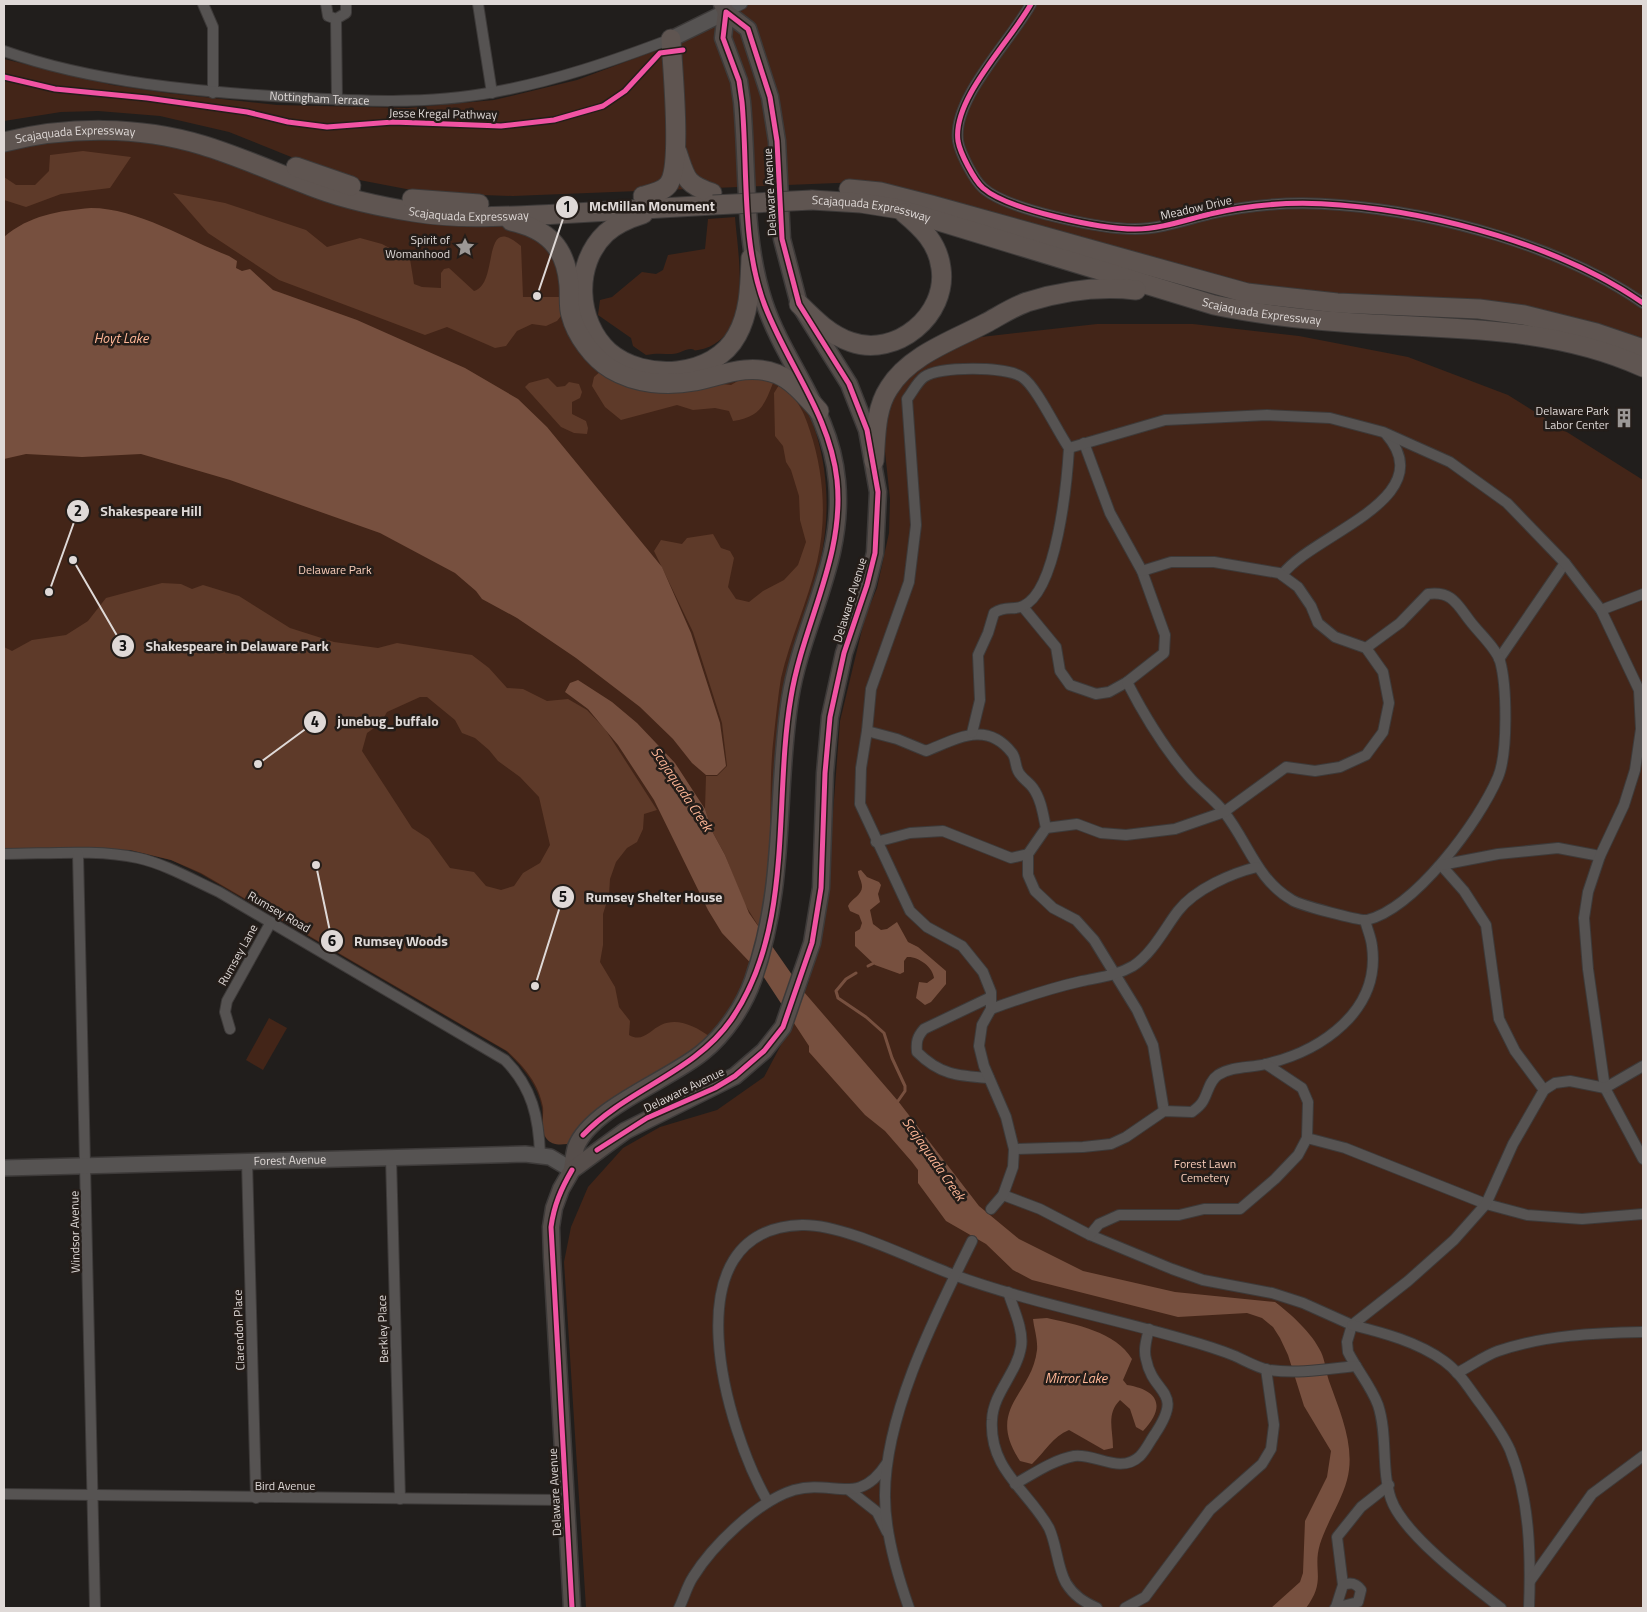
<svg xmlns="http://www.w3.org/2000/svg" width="1647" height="1612" viewBox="0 0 1647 1612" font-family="'Titillium Web',sans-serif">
<rect width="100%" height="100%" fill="#211e1c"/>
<!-- green -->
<g fill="#432518">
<polygon points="749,4 1643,4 1643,342 1601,325 1544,310 1508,305 1332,294 1252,285 862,182 513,196 427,193 354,179 306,163 229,132 160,116 98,111 61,112 4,121 4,59 112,85 167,93 277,105 408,108 494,100 577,80 692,37"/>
<path d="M66,139L143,140L190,149L273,178L515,225L556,254L577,338L710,382L773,376C783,386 797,396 806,408C811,415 813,425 816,433C832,485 829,538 813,589L771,879L754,952L743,985L725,1016L709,1036L567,1144H555L544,1136C542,1127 543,1118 542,1108C538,1085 523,1067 506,1051L201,874L171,860L130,850L4,848V151Z"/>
<path d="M735,217C738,257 755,340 698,350C692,351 697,350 691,349C685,349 679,354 672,354C663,354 656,353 646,355L633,346L631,338L598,315L600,300L612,297L642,272L656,274L663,270L668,255L705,249L708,219Z"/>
<polygon points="1097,324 1193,324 1299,336 1408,357 1508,395 1643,480 1643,1608 586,1608 564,1262 571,1227 588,1187 623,1148 660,1127 717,1110 764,1077 792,1024 808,984 825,917 840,721 865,617 877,588 889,533 890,499 883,433 888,404 914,371 948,350 981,337"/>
<polygon points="269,1018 287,1028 263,1070 246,1060"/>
</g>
<!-- forest -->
<g fill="#5e3a29" fill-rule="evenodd">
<polygon points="83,151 131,157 110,188 61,194 26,207 4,200 4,177 16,185 35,185 49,171 50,155"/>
<path d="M173,193L225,203L306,230L327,247L360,238L382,244L410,259L414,284L422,287L441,288V273L444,269L449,268L474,291C500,284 480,211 521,246L523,297H564L565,311L557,321L546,326L532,324L517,331L506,346L495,348L447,327L425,335L279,280L208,233Z"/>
<path d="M602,370L731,385L743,378H770L773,383C764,406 760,417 733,421L729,411L715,408L693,410L677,405L621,420L605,407L592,386L594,377Z"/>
<polygon points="548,378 557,387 565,386 569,382 579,384 582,392 580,398 572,402 572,414 586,421 588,428 587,434 574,433 561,427 525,387 529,383"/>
<path d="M779,385C796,394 805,414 810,431C824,473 827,519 817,562C808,601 790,639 781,678C778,696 776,716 774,734C766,797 777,867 759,927L744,903L725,855L713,833L705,809L706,776H717L727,766L722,723L693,632L654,551L661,540L682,544L687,538L713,534L721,548L730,551L734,558L728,587L736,599L749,602L763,591L784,580L798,565L806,542L800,520L799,496L791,470L786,462L783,446L775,436L774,393Z"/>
<path d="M162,583L181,584L192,589L203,585L239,596L290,628L334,642L378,648L397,643L472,655L489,668L507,688L523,689L547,701L568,699L587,710L605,729L657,810L644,814L643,829L637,842L627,848L616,862L610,879L609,895L603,914V945L600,962L615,987L619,1007L630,1021L629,1035C643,1043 650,1030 661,1025C678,1017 696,1027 709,1036L699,1048L567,1144C559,1145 551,1145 546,1138C540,1129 544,1116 543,1107C539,1084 524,1066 507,1051L201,873L171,860L130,850L4,848V647L12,651L32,640L66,635L88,621L106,598ZM420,697H427L455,720L462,733L475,738L489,750L498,761L520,777L539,797L550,845L540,863L523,873L514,886L501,890L486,886L474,872L450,868L429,839L412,828L362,751L367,733L380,724L387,712Z"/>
</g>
<!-- water -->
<g fill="#77503f">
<path d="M91,208C137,208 187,240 229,256L237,261L236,268L242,271L250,269L273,290L357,320L465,368L518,399L547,427L662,567L691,633L720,723L726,766L717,775H706L692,763L673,739L640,707L576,658L517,618L482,599L476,591L455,573L380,533L230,480L141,454L82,457L26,454L4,459V237C30,215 58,211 91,208Z"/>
<path d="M578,680L612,702L637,723L675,763L705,809L713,833L725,855L749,913L804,992L898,1101L979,1206L1019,1239L1083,1271L1175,1292L1275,1302C1291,1314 1312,1333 1321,1352C1325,1360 1326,1372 1329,1381C1340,1412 1356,1447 1347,1480C1341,1502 1327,1522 1320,1544C1312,1570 1327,1580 1306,1608H1271L1300,1582L1303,1573L1305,1521L1327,1477L1331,1451L1304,1406L1288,1355L1280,1338L1273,1327L1262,1318L1247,1313L1178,1317L1032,1280L1013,1270L986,1244L946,1221L918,1183V1170L912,1162L885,1131L865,1115L809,1052V1046L763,976L722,933L708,910L654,800L618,745L588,709L565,692L570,683Z"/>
<path d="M861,870L867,877L879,882L881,885L878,894L880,902L870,910L873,924L881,930L887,929L897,922L908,942L918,947L946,971V984L931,1002L925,1005L916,998L919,982L927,983L934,978C933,967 918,956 907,957L904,961V972L900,974L875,965L855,946V932L860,929L862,923L859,915L850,911L848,906C851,899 862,895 862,887C862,881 858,876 858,871Z"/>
<path d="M1047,1318C1075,1324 1116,1332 1132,1359L1123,1380L1127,1385C1159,1390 1166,1407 1143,1431L1136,1427L1130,1409L1120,1400C1106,1414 1113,1429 1113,1448L1104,1450L1069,1430C1053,1436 1045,1452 1032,1464L1020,1461C985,1408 1032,1395 1037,1350C1038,1340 1034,1328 1033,1319Z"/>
</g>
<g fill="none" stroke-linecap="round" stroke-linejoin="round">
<!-- stream -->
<g stroke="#77503f" stroke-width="3">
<polyline points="868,966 874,963"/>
<polyline points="856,973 846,979 836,991 838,998 866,1017 884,1033 892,1058 905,1086 905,1091 898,1101"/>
</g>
<defs>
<g id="street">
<polyline points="203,4 213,27 213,93"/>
<polyline points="326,4 328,16 336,19 346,13 346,4"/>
<polyline points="478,4 492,93"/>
<path d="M1031,4C1010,42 952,99 958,141C960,153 974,180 983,188C1008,210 1101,229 1135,229C1161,229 1185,220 1210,214C1253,204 1296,201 1340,205C1439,213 1561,246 1643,303"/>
<polyline points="726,12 742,4"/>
<polyline points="336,19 337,100"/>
<path id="s1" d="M4,51C91,82 198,92 290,97C358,101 427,105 494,92C555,81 613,61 671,39"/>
<path d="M1282,575C1312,534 1443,499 1386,434"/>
<polyline points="1023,607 1056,647 1060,671 1070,685 1096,694 1109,692 1127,682 1164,653 1165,635 1142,571 1110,513 1084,443"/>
<polyline points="1601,610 1643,594"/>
<polyline points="1499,659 1565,563"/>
<path d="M1127,682C1145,717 1165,750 1191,779C1202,791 1215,800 1224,812C1248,842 1257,880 1292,900C1299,905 1360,921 1367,920C1415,908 1479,822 1498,777C1508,753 1507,686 1500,661C1496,648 1479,633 1470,621C1457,604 1452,591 1428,594L1400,623L1366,648"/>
<path d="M867,731L897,739L926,751C957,739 986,720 1012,753C1016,758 1015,765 1018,771C1021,778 1029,782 1033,788C1041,799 1043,814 1046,828L1028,854L1011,858L943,831L910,833L876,842"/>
<path d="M972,733L980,700L978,655L988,633L994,613C1006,605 1013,611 1023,606C1057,591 1067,482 1069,448"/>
<polyline points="1046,828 1077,824 1101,833 1126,835 1175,829 1224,812 1286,767 1315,771 1340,767 1366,755 1383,732 1389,703 1383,672 1366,648 1335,637 1318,623 1311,606 1298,587 1279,573 1214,562 1171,562 1142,571"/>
<path d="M4,854C45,854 98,849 138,858C165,864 193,880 219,892L505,1060C532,1087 539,1118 540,1155"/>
<polyline points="78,854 95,1608"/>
<polyline points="1028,854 1028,875 1035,891 1053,908 1076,920 1094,940 1137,1010 1153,1045 1164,1111"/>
<polyline points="1441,865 1464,891 1486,925 1499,1019 1515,1051 1544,1090"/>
<polyline points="1441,865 1498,854 1558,848 1600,856"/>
<path d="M991,1009C1021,998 1051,988 1082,981C1100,977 1116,976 1133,966C1152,954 1165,928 1178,911C1195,889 1232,873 1257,867"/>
<polyline points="230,1029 225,1012 227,1001 271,922"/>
<path d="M989,1078C958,1076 940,1075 917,1052C916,1042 917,1037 924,1029L991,997"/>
<polyline points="1307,1138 1345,1148 1486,1204 1527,1215 1582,1219 1643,1214"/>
<path d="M1014,1149L1083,1147L1111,1144L1126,1137L1164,1111L1192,1112C1196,1109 1201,1105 1203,1101C1208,1093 1209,1081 1218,1075C1232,1066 1250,1068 1266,1064C1321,1051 1381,1011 1372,946C1371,937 1367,929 1365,920"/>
<polyline points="391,1157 400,1499"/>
<polyline points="247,1161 256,1498"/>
<path d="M1003,1195L1040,1209L1090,1235L1172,1269L1203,1280L1272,1293L1303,1303L1352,1325L1347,1342L1348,1352C1357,1370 1371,1386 1378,1405C1388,1435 1381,1470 1391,1499C1403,1534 1471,1585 1501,1608"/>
<path d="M991,1209L1003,1195L1013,1167L1014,1149L1006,1117L984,1066L979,1046L982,1025L991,1009V992L983,972L962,946L927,927L910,911L860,804L861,768L867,731L871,689L909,582L916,525L907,399C912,393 917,382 924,377C939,366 1006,366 1022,377C1037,387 1057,431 1069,448L1165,420L1267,415L1330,418L1383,432L1450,462L1507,503L1565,563L1601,610L1639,690L1641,729L1635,770L1624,805L1600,856L1588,892L1584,918L1588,969L1605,1088L1643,1159"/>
<polyline points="1090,1235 1099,1224 1119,1215 1179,1215 1204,1209 1240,1209 1275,1179 1298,1155 1307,1138 1308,1102 1302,1088 1266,1064"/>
<path d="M1008,1292C1013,1308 1024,1330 1021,1347C1017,1373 993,1393 992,1420C989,1470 1028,1490 1049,1528C1057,1545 1057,1567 1066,1583C1074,1596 1084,1602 1097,1608"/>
<polyline points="1352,1325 1408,1281 1454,1240 1486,1204 1513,1144 1544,1090 1555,1083 1570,1081 1605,1088 1643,1066"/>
<path d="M1352,1325C1384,1333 1418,1342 1444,1361C1458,1371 1467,1385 1477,1399C1488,1414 1502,1432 1510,1450C1530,1499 1531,1556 1529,1608"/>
<path d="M1457,1373C1471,1366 1484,1356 1498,1351C1545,1335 1594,1333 1643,1332"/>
<path d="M1015,1484C1033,1474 1053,1460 1074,1456C1096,1453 1120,1475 1140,1456C1146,1450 1150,1441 1155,1434C1185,1389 1153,1396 1146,1359C1143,1349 1147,1338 1149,1329"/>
<polyline points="849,1490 877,1512 887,1532"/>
<polyline points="4,1494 566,1500"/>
<path d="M768,1502C727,1432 666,1229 802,1225C844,1224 913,1260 954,1275C1028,1302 1107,1317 1183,1339C1201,1344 1218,1349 1235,1356C1246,1361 1258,1368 1269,1370C1298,1374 1327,1369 1356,1366"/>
<polyline points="1530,1581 1592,1494 1643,1456"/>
<polyline points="1343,1585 1337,1537 1361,1507 1389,1485"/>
<path d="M679,1608C684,1598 687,1586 693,1577C713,1545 758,1501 794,1490C834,1479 858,1508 887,1463"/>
<path d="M909,1608C897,1574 885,1534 885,1497C884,1415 936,1314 972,1241"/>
<polyline points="1125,1608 1145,1597 1210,1510 1262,1464 1271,1449 1274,1425 1266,1369"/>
<path d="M1335,1608L1358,1602L1361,1590C1356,1583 1351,1582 1343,1585L1336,1607"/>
</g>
<g id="secondary">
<polyline points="671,39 726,12"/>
<path id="s2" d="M4,1168L525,1154L550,1157L572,1170"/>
</g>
<g id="primary">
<path d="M572,1170C573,1162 574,1154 576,1147C591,1108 671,1079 703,1052C725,1034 744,1006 753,980C787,884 775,796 790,699C802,623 845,561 837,481C831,411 785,365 764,302C743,238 748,169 742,102L739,81L723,38L726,12"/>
<polyline points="572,1608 552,1257 551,1227 554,1208 561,1189 572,1170 625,1131 735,1076 764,1051 783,1027 812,943 821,888 825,773 830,717 844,653 867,585 875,553 878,492 867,430 849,384 799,304 782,239 777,141 770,97 748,29 726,12 722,4"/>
</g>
<g id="highway">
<path id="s3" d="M4,142C68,126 139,126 202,145C242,157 280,175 319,189C349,200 383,207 414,212C462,220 510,216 558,214C610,211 661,208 713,205"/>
<path d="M677,152C686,178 685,184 712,193"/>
<polyline points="296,167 351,186"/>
<polyline points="849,189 880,192 931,205 1247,293 1337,303 1479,309 1524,315 1596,333 1643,349"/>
<path d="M643,196C651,194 662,192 668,185C683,167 672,66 671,39"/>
<polyline points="412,199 479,204"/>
<path id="s4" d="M812,200L861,203L899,209L1214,305C1266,316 1318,321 1372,324C1464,329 1557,328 1643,367"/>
<path d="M643,214C630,218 616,224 606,233C573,264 576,322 609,352C644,382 714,378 737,335C750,312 750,284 751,258"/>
<path d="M511,221C547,229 566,247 569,285C570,295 568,306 571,315C576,335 593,358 611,369C636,384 667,386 695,381C723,375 749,363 777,374C794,381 807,398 819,411"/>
<path d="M799,304C815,320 830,335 851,342C896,358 948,315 941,268C938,243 922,228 904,213"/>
<path d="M874,461C876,437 875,409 889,388C909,355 954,340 986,323C999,316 1013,307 1027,302C1062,291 1100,286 1136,290"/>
</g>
</defs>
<!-- street casing -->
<use href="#street" stroke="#3d3a39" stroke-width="12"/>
<!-- secondary casing -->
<use href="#secondary" stroke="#3d3a39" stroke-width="18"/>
<!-- primary casing -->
<use href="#primary" stroke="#3d3a39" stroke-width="19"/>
<!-- highway casing -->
<use href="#highway" stroke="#3d3a39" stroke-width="21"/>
<!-- street -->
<use href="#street" stroke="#565352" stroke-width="10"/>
<!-- secondary -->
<use href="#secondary" stroke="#565352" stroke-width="15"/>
<!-- primary -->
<use href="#primary" stroke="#564e4b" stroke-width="16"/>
<!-- highway -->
<use href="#highway" stroke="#5f5551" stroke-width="19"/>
<defs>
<polyline id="highway-bridge" points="713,205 812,200"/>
</defs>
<!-- highway-bridge casing -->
<use href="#highway-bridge" stroke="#3d3a39" stroke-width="21" stroke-linecap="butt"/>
<!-- highway-bridge -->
<use href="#highway-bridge" stroke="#5f5551" stroke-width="19"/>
<defs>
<g id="cycleway">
<path d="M1031,4C1010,42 952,99 958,141C960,153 974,180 983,188C1008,210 1101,229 1135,229C1161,229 1185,220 1210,214C1253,204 1296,201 1340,205C1439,213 1561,246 1643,303"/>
<polyline points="4,77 55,89 147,98 247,112 288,122 327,127 393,122 501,126 554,120 603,106 625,91 660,53 683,50"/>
<path d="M583,1135C627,1089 694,1073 731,1020C795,928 773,801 791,697C803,623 845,557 837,480C830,415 788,366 765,306C741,244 748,169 742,102L739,81L723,38L726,12L748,29L770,97L777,141L782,239L799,304L849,384L867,430L878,492L875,553L867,585L844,653L830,717L825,773L821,888L812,943L783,1027L764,1051L735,1076L715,1088L647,1118L597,1150"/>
<path d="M572,1608L551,1227C554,1205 561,1189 572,1170"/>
</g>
</defs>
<!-- cycleway casing -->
<use href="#cycleway" stroke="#241d19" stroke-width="8"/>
<!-- cycleway -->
<use href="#cycleway" stroke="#f153a3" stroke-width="5"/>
</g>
<!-- icons -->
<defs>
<symbol id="sight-bare" viewBox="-9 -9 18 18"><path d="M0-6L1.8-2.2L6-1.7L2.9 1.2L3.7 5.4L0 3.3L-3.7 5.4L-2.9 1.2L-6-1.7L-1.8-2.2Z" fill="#9c9896" stroke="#241d19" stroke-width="2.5" paint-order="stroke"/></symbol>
<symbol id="building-bare" viewBox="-9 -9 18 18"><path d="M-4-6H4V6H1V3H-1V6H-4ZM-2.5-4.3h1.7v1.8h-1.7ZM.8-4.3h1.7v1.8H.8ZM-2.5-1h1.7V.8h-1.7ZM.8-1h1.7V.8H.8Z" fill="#9c9896" stroke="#241d19" stroke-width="2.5" paint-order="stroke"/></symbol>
</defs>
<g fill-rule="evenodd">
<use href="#sight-bare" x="451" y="233" width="28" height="28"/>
<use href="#building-bare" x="1610" y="404" width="28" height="28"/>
</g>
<g text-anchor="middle" stroke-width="5" stroke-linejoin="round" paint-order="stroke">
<!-- street labels -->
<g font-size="12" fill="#dfd9d7" stroke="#241d19">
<text dy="4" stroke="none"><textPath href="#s1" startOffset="320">Nottingham Terrace</textPath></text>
<text transform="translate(443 114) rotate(1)" y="4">Jesse Kregal Pathway</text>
<text dy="4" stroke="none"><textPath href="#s3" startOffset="72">Scajaquada Expressway</textPath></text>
<text transform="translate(770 192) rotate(-93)" y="4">Delaware Avenue</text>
<text transform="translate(1196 208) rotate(-13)" y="4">Meadow Drive</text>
<text dy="4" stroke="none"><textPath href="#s4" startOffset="60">Scajaquada Expressway</textPath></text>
<text dy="4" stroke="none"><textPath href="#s3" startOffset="478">Scajaquada Expressway</textPath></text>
<text dy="4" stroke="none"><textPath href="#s4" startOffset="465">Scajaquada Expressway</textPath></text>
<text transform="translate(850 600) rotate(-73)" y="4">Delaware Avenue</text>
<text transform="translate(279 912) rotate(30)" y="4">Rumsey Road</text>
<text transform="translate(238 955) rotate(-61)" y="4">Rumsey Lane</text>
<text transform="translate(684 1090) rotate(-26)" y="4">Delaware Avenue</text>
<text dy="4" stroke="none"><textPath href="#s2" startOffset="286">Forest Avenue</textPath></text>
<text transform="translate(75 1232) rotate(-91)" y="4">Windsor Avenue</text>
<text transform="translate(383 1329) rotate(-92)" y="4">Berkley Place</text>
<text transform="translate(239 1330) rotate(-92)" y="4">Clarendon Place</text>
<text x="285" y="1490">Bird Avenue</text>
<text transform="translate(555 1492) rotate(-93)" y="4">Delaware Avenue</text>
</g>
<!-- poi labels -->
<g font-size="12" fill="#dfd9d7" stroke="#241d19" text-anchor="end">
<text x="450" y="244">Spirit of<tspan x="450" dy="14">Womanhood</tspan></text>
<text x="1609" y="415">Delaware Park<tspan x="1609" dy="14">Labor Center</tspan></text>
</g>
<!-- park labels -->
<g font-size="12" fill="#fbcfbb" stroke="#241d19">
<text x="335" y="574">Delaware Park</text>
<text x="1205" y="1168">Forest Lawn<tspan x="1205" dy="14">Cemetery</tspan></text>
</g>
<!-- water labels -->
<g font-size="14" font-style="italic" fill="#feb696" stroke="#241d19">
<text x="121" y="343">Hoyt Lake</text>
<text transform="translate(682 789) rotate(56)" y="5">Scajaquada Creek</text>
<text transform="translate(934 1159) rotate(55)" y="5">Scajaquada Creek</text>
<text x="1076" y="1383">Mirror Lake</text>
</g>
</g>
<!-- callouts -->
<path fill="none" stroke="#dfd9d7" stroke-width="2" d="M537 296L567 207M49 592L78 511M73 560L123 646M258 764L315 722M535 986L563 897M316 865L332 941"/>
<g fill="#dfd9d7" stroke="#241d19" stroke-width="2">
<circle cx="537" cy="296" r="5"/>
<circle cx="49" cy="592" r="5"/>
<circle cx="73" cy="560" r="5"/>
<circle cx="258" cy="764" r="5"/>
<circle cx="535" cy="986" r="5"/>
<circle cx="316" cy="865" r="5"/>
<circle cx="567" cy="207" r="12"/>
<circle cx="78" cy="511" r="12"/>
<circle cx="123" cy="646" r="12"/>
<circle cx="315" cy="722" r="12"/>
<circle cx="563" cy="897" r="12"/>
<circle cx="332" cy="941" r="12"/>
</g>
<g font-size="15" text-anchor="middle" font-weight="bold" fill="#111">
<text x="567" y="212">1</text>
<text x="78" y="516">2</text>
<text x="123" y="651">3</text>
<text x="315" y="727">4</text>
<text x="563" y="902">5</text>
<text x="332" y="946">6</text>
</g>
<g font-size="14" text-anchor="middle" font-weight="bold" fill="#dfd9d7" stroke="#241d19" stroke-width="5" stroke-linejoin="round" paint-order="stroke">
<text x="652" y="211">McMillan Monument</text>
<text x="151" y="516">Shakespeare Hill</text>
<text x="237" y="651">Shakespeare in Delaware Park</text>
<text x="388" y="726">junebug_buffalo</text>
<text x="654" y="902">Rumsey Shelter House</text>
<text x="401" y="946">Rumsey Woods</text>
</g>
<!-- border -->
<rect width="1647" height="1612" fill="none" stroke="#dfd9d7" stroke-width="10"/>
</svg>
